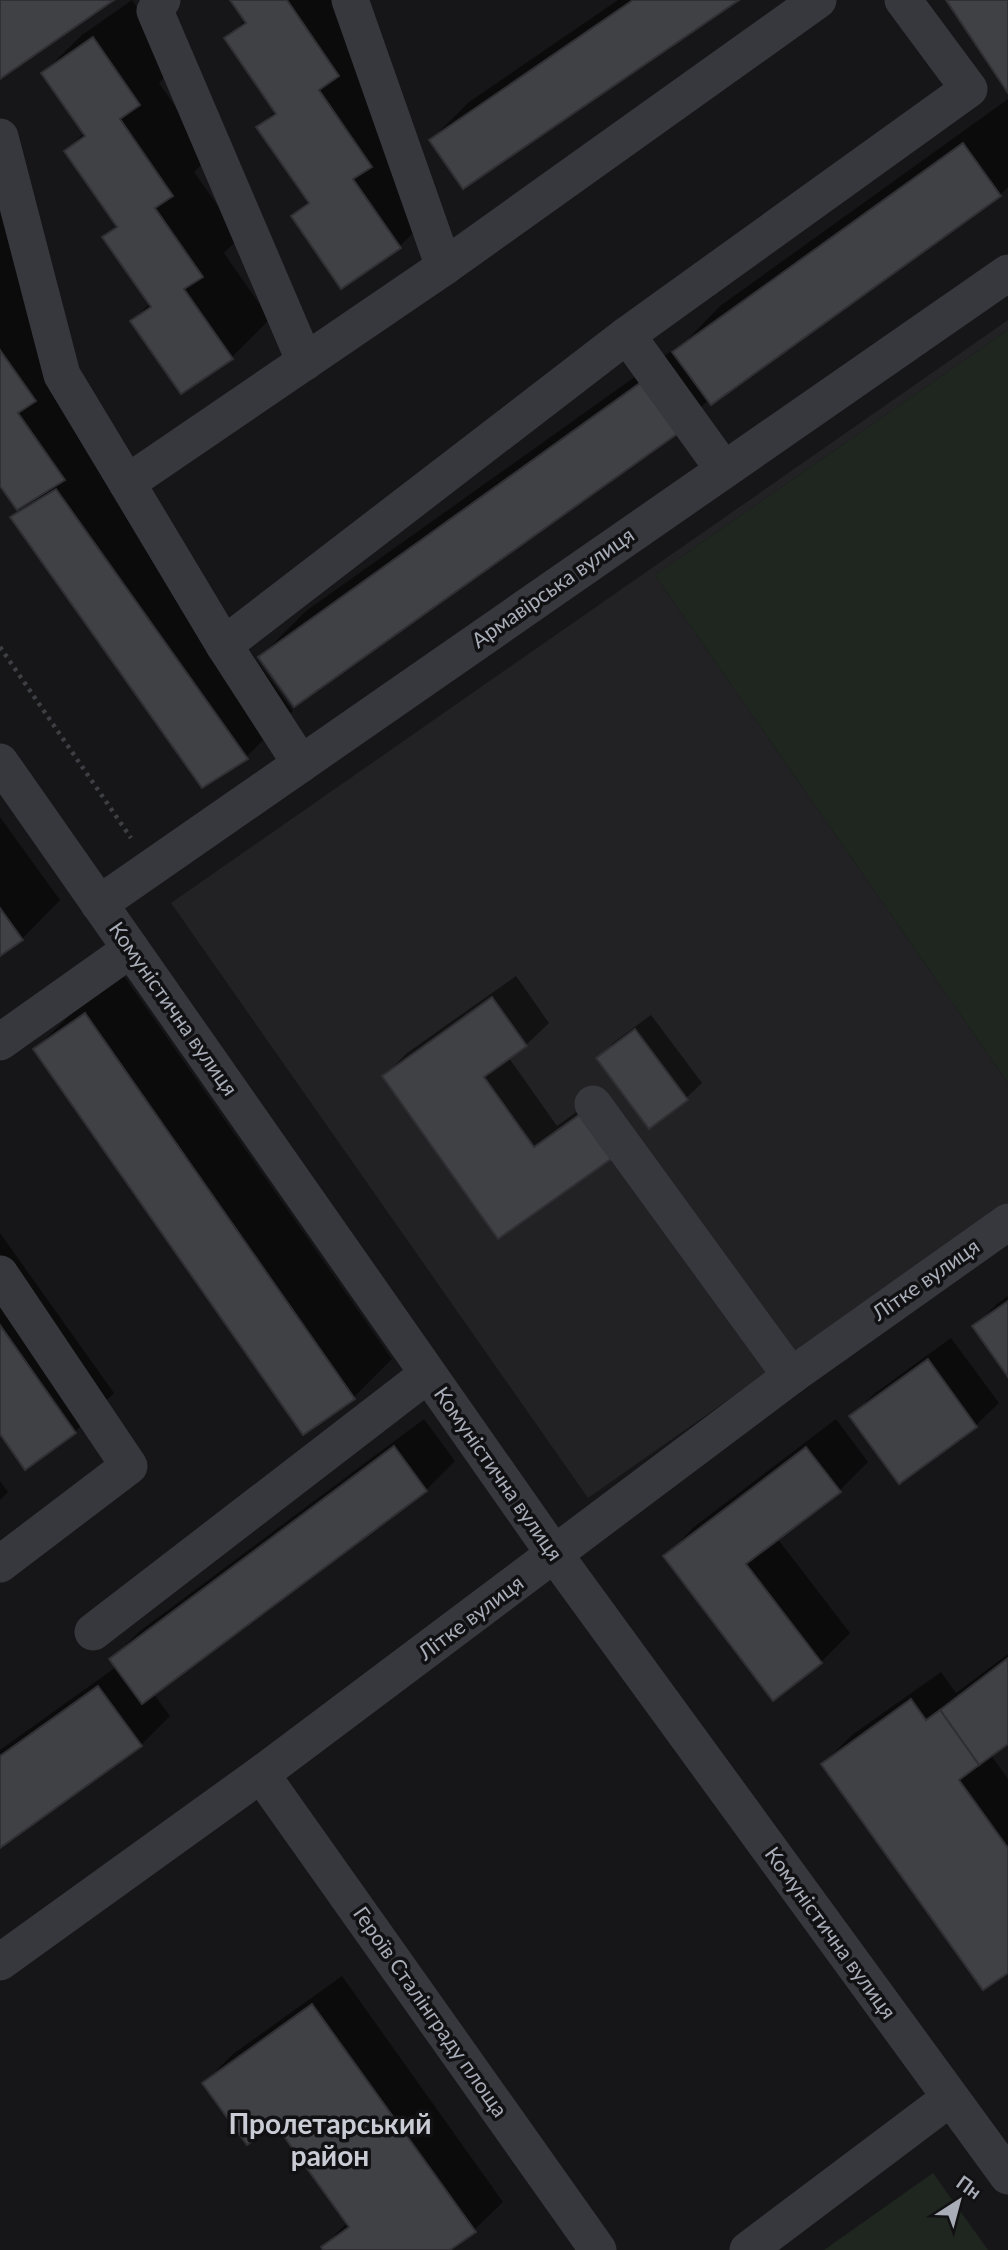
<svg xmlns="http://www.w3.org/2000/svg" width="1008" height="2250" viewBox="0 0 1008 2250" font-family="Lato,sans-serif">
<rect width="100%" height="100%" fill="#161618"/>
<!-- built -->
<polygon fill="#222225" points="1008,320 1008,330 655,575 1008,1083 1008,1204 588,1498 171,903"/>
<!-- green -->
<g fill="#1e261f">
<polygon points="1008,330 1008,1083 655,575"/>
<polygon points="933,2173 988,2250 824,2250"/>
</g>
<!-- shadow -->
<g fill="#0007">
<polygon points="132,0 177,65 159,83 210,156 194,172 240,237 224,253 270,319 232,357 132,322 150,303 105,237 117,224 66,151 85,132 43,73 82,35"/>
<polygon points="232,0 351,0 438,208 400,246 293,216 309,200 259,128 276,110 227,39 246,19"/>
<polygon points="618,0 735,0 431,140 469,102"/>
<polygon points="1008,99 1008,187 1000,195 711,402 709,399 676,432 260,657 306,611 688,339 720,306"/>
<polygon points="0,210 101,441 293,711 246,757 12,517 19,510 0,483"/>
<polygon points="0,817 60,900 22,939 0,954"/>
<polygon points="124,976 392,1359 354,1397 304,1433 35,1049 74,1011"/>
<polygon points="516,976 549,1023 526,1045 509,1058 557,1126 603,1093 499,1237 384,1076 407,1053"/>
<polygon points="651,1015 702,1083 686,1098 598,1058 613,1043"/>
<polygon points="0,1233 114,1393 75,1432 25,1467 0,1431"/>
<polygon points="1008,1296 1008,1374 974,1327 997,1304"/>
<polygon points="951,1338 999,1403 976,1425 899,1481 852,1416 874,1394"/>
<polygon points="424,1419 455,1461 426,1490 153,1693 170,1716 141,1745 0,1846 0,1750 116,1667 111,1659 140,1631"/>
<polygon points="836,1419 868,1462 839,1491 777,1538 850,1633 821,1662 666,1556 694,1527"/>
<polygon points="0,1481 8,1492 0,1500"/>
<polygon points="1008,1654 1008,1742 991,1755 1008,1779 1008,1970 823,1764 852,1735 941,1672 956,1693"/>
<polygon points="342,1976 503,2202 474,2230 447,2250 325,2250 323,2247 348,2222 276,2122 204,2083 233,2054"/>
</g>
<!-- building -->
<g fill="#404145" stroke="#303034" stroke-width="2">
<polygon points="0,0 114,0 0,79"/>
<polygon points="230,0 287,0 339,76 319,90 372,167 353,179 401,248 341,289 291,216 309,203 256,127 276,114 224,38 246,23"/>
<polygon points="633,0 739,0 463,189 429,140"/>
<polygon points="946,0 1008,0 1008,93"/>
<polygon points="93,37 140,105 120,119 173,196 155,208 203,277 184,289 233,359 181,394 130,321 151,307 102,237 117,227 64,151 85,136 41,73"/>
<polygon points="963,143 1001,196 711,405 672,352"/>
<polygon points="0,350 36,401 18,413 65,480 17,510 0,486"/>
<polygon points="640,383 677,434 294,707 258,657"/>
<polygon points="56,489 248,759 202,788 10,517"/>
<polygon points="0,908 23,940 0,956"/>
<polygon points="492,997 527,1046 484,1077 534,1147 579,1115 611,1159 498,1239 382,1076"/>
<polygon points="85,1013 355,1399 303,1435 33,1049"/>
<polygon points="635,1029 688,1100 649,1129 596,1058"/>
<polygon points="1008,1301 1008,1377 972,1326"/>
<polygon points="0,1325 76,1433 25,1470 0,1434"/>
<polygon points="928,1359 977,1427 899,1484 849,1416"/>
<polygon points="394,1446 427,1491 142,1704 109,1659"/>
<polygon points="806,1447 841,1492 746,1564 822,1663 773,1701 663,1556"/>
<polygon points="1008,1658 1008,1744 979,1765 940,1710"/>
<polygon points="98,1686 142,1746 0,1848 0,1756"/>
<polygon points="911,1699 926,1720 940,1710 979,1765 959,1780 1008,1848 1008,1973 983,1990 821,1764"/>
<polygon points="312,2004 476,2232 450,2250 323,2250 321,2247 349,2227 275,2124 247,2145 202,2083"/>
</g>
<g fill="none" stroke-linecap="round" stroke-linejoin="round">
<!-- path -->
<polyline stroke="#3d3f44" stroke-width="4.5" stroke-dasharray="3.5 5" stroke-linecap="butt" points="0,647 131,838"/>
<!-- minor -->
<g stroke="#37383d" stroke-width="37">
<polyline points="162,0 155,11 305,362"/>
<polyline points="350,0 444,267 818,0"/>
<polyline points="0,137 62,375 127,483"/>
<polyline points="724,470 627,335 969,89 903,0"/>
<polyline points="224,645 127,483 444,267"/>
<polyline points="0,762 555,1555 1008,2176"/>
<polyline points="301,764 224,645 627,335"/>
<polyline points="99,904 1008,273"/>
<polyline points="0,1042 131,949"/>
<polyline points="593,1104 791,1376"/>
<polyline points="0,1274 129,1466 0,1564"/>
<polyline points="93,1632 428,1374"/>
<polyline points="261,1774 598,2250"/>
<polyline points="0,1962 261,1774 791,1376 1008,1222"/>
<polyline points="748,2250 950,2098"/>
</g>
</g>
<g text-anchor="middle" stroke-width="7" stroke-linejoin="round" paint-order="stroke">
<!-- street labels -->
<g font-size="21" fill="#a8adb8" stroke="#111113">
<text transform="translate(553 588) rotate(-35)" y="7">Армавірська вулиця</text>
<text transform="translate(173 1009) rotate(55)" y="7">Комуністична вулиця</text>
<text transform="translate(926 1280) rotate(-35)" y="7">Літке вулиця</text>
<text transform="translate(498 1474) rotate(55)" y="7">Комуністична вулиця</text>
<text transform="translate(471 1618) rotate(-37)" y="7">Літке вулиця</text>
<text transform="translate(830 1933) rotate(54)" y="7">Комуністична вулиця</text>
<text transform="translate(430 2012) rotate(55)" y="7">Героїв Сталінграду площа</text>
</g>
<!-- district labels -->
<g font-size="28" font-weight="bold" fill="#c9ccd4" stroke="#111113">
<text x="330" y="2134">Пролетарський<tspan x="330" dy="32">район</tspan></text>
</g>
</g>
<!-- north arrow -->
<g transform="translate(959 2201) rotate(36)" stroke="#111113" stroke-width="5" paint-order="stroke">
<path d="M0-5L12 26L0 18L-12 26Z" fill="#a8adb8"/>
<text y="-10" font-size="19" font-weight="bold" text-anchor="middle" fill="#a8adb8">Пн</text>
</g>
</svg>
